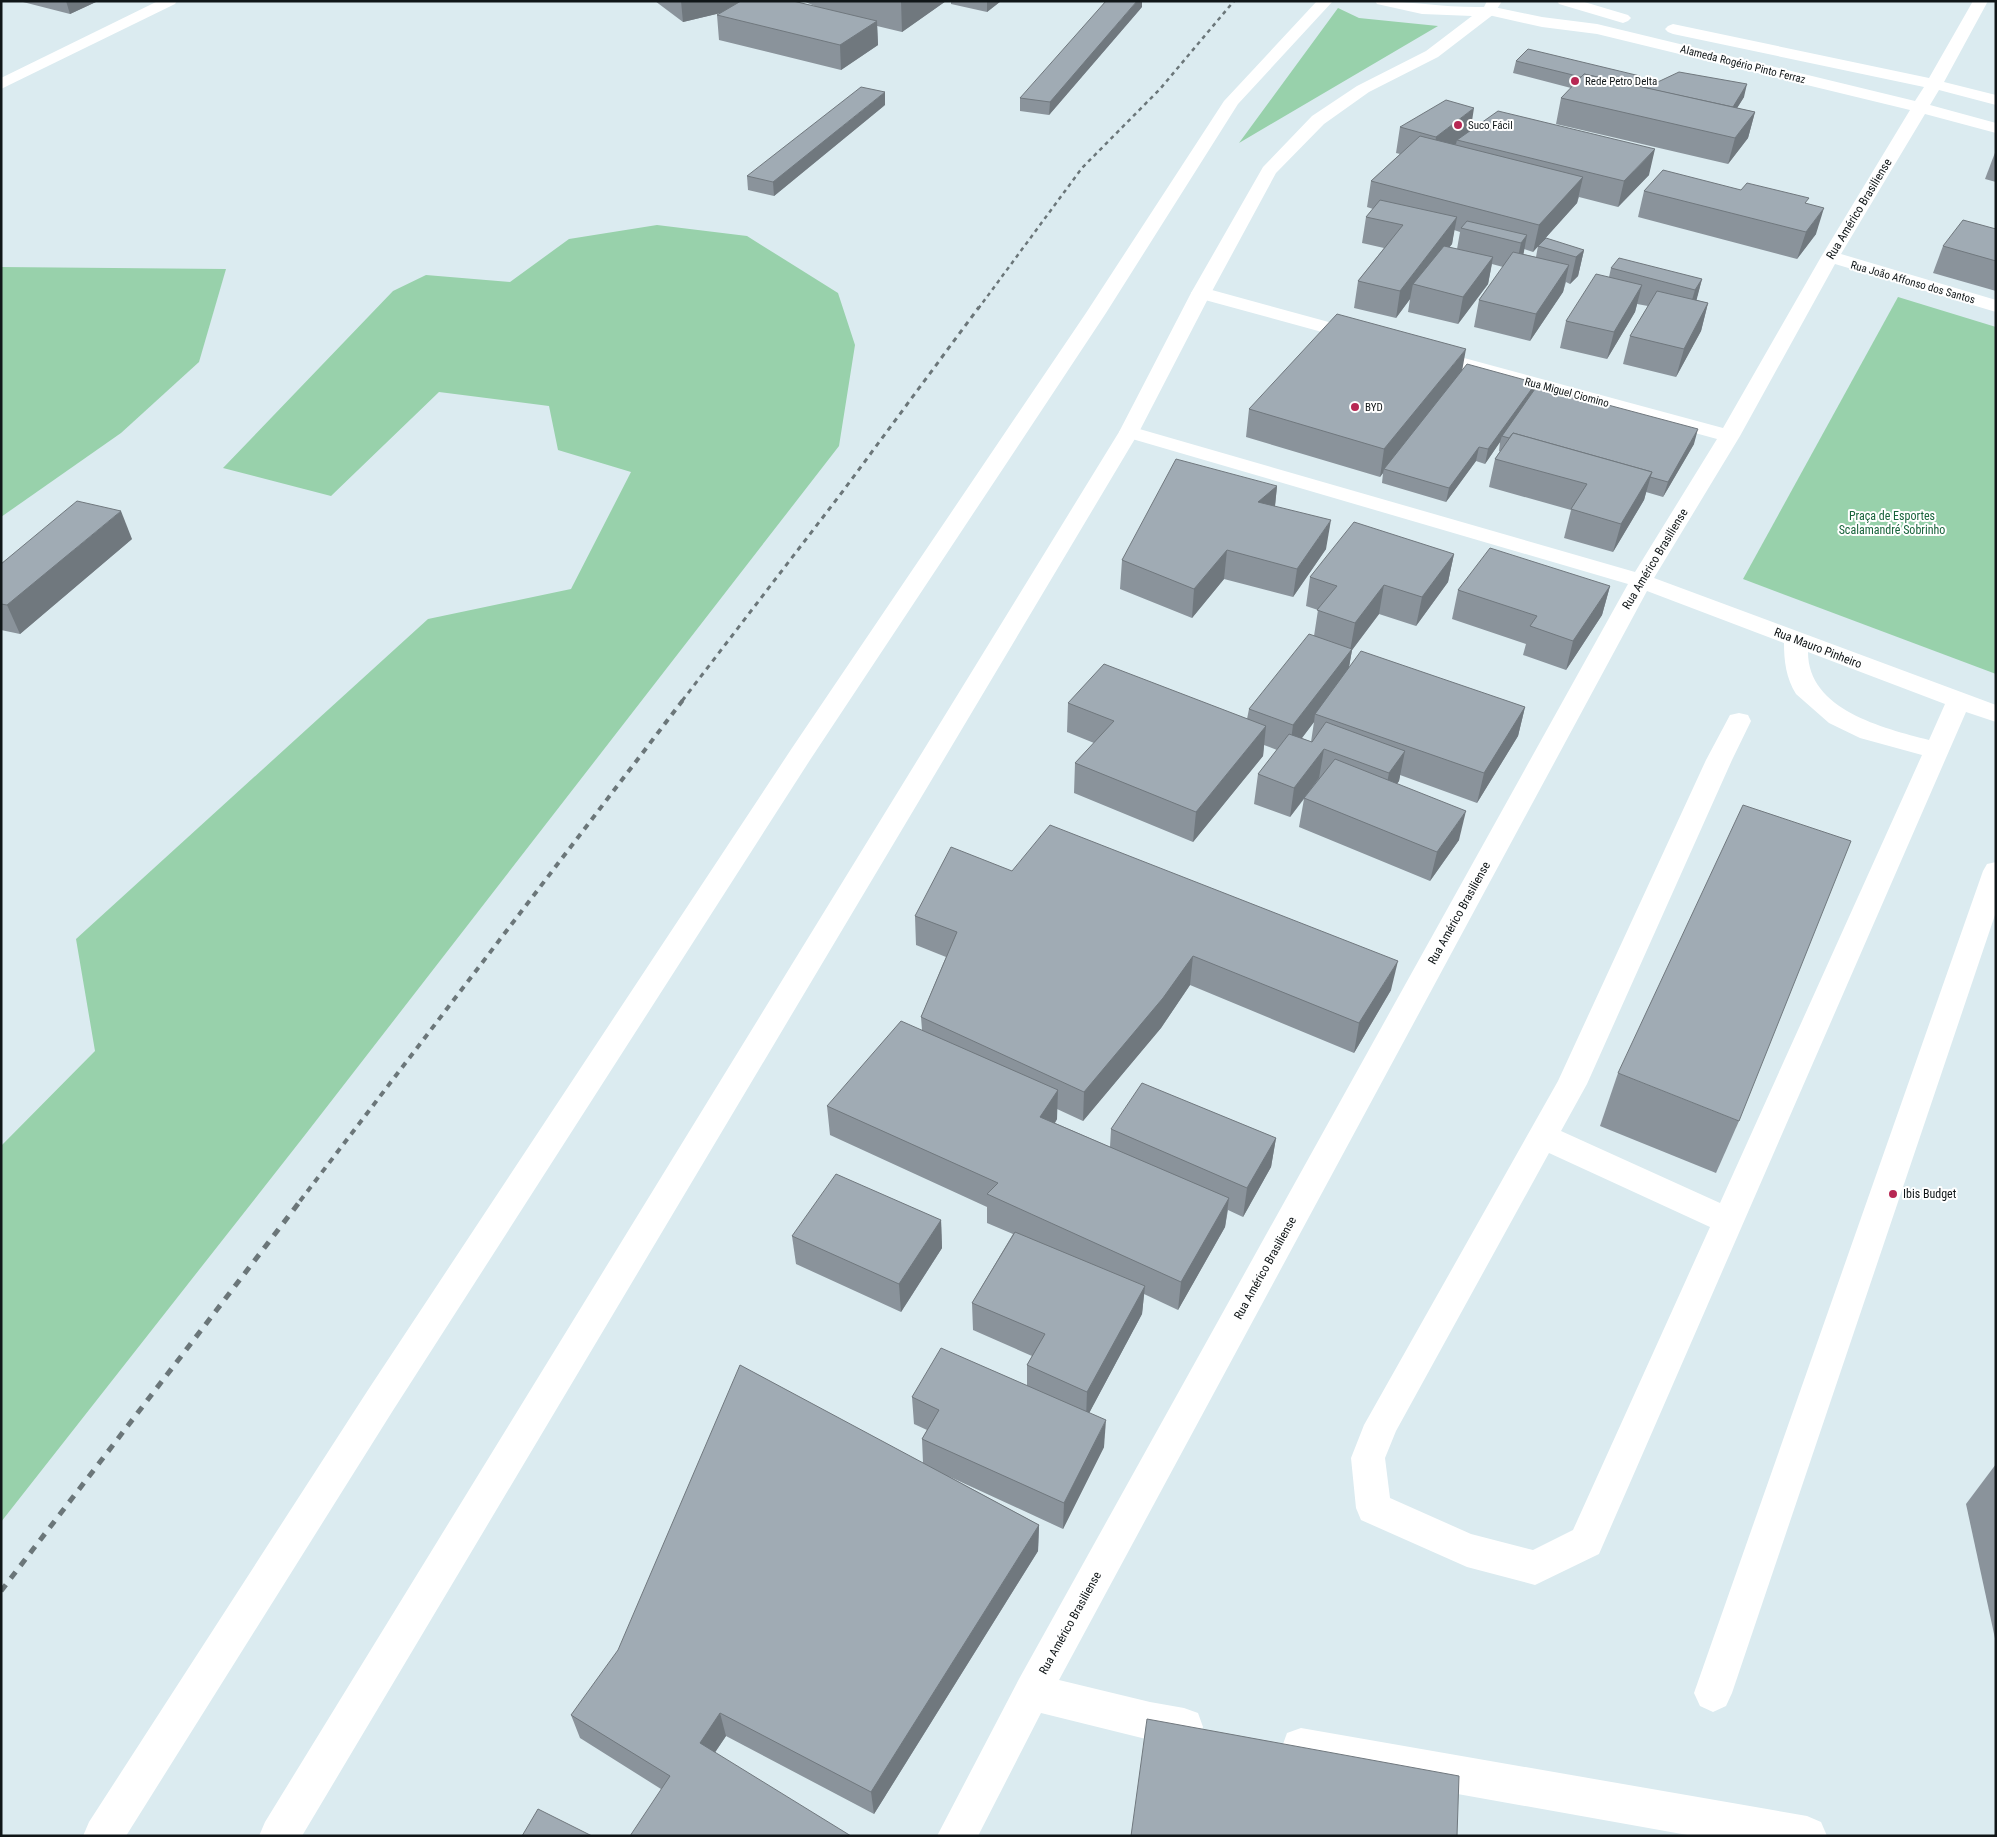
<svg xmlns="http://www.w3.org/2000/svg" width="1997" height="1837" viewBox="0 0 1997 1837" font-family="'Roboto Condensed',sans-serif">
<rect width="100%" height="100%" fill="#dbebf0"/>
<!-- green -->
<g fill="#98d1ab">
<polygon points="1338,8 1359,18 1438,26 1239,143"/>
<polygon points="657,225 747,236 838,293 855,345 839,446 305,1135 1,1522 1,1146 95,1051 76,939 428,619 571,589 631,472 558,450 549,406 439,392 331,496 223,468 393,291 426,275 510,282 569,239"/>
<polygon points="1,267 226,269 199,362 121,433 1,517"/>
<polygon points="1898,297 1996,327 1996,674 1743,579"/>
</g>
<g fill="none" stroke-linecap="round" stroke-linejoin="round">
<!-- minor -->
<g fill="#fff" fill-rule="evenodd">
<polygon points="158,1 177,1 175,4 1,89 1,78"/>
<polygon points="1557,1 1581,1 1628,15 1631,18 1628,21 1623,23 1559,4"/>
<path d="M1973,1H1988L1944,82L1996,95V105L1939,90L1930,105L1996,123V133L1925,114L1841,254L1996,300V312L1835,264L1740,436L1654,578L1996,705V722L1966,712L1599,1554L1535,1585L1467,1567L1361,1520L1356,1508L1351,1458L1364,1425L1558,1081L1706,760L1730,715L1739,713L1748,715L1751,721L1732,760L1587,1084L1561,1131L1720,1203L1922,755L1860,738L1829,723L1796,694C1786,678 1784,661 1784,643L1647,591L1059,1680L1150,1702L1184,1708L1198,1713L1203,1727L1198,1741L1184,1746L1150,1740L1041,1713L978,1836H937L1019,1679L1628,584L1122,436L1119,432L1122,428L1129,426L1136,428L1635,572L1717,439L1420,358L1417,354L1420,350L1427,348L1723,428L1821,257L1910,110L1597,34L1542,27L1484,14L1481,11L1484,8L1489,6L1542,17L1597,24L1915,101L1924,87L1673,34L1668,32L1665,29L1668,26L1673,24L1929,78ZM1808,652L1945,704L1929,740C1883,728 1808,710 1808,652ZM1549,1153L1710,1227L1573,1530L1533,1550L1471,1534L1390,1498L1385,1458L1396,1431Z"/>
<polygon points="1201,287 1369,333 1372,337 1369,341 1362,343 1194,297 1191,293 1194,289"/>
<polygon points="1996,862 1996,912 1732,1693 1726,1706 1713,1712 1700,1706 1694,1693 1983,871 1987,864"/>
<polygon points="1301,1728 1807,1816 1821,1822 1827,1836 1693,1836 1301,1766 1287,1761 1282,1747 1287,1733"/>
</g>
<!-- major -->
<g fill="#fff" fill-rule="evenodd">
<polygon points="1317,1 1333,1 1238,104 1106,313 810,760 392,1412 126,1836 83,1836 89,1822 368,1390 792,748 1086,313 1224,101"/>
<path d="M1375,1C1411,1 1447,8 1484,7L1487,1H1502L1494,14L1438,57L1369,92L1324,124L1276,173L1211,293L1139,432L302,1836H259L265,1822L1119,432L1191,293L1263,167L1312,116L1357,86L1426,51L1472,16L1422,14L1377,4Z"/>
</g>
<!-- rail-far3 -->
<polyline stroke="#6b7679" stroke-width="2.5" stroke-dasharray="4 4" stroke-linecap="butt" points="978,309 1082,168 1160,89 1234,1"/>
<!-- rail-far2 -->
<polyline stroke="#6b7679" stroke-width="3" stroke-dasharray="5 5" stroke-linecap="butt" points="682,701 843,491 979,307"/>
<!-- rail-far1 -->
<polyline stroke="#6b7679" stroke-width="4" stroke-dasharray="6 6" stroke-linecap="butt" points="300,1201 683,700"/>
<!-- rail -->
<polyline stroke="#6b7679" stroke-width="5" stroke-dasharray="8 8" stroke-linecap="butt" points="1,1591 301,1200"/>
</g>
<!-- wall -->
<g fill="#8a939b" fill-rule="evenodd">
<polygon points="19,1 98,1 70,14"/>
<polygon points="655,1 793,1 817,7 803,1 946,1 902,32 877,26 878,45 841,70 719,40 717,15 720,13 683,22"/>
<polygon points="951,1 1001,1 987,12 951,4"/>
<polygon points="1142,7 1049,115 1020,111 1020,98"/>
<polygon points="1516,61 1640,76 1638,86 1645,88 1744,97 1737,108 1755,112 1748,138 1728,164 1556,124 1561,98 1571,88 1513,73"/>
<polygon points="885,105 774,196 748,190 747,176"/>
<path d="M1400,127L1471,130L1649,175L1618,207L1579,197L1577,203L1540,244L1584,250L1578,276L1570,284L1566,282L1563,292L1530,341L1474,327L1479,300L1503,267L1492,264L1488,284L1458,324L1408,312L1410,299L1396,318L1354,308L1358,281L1384,248L1362,243L1366,217L1373,209L1367,207L1371,181L1400,154L1396,153ZM1454,230L1460,232L1457,249L1449,247L1452,244ZM1538,246L1536,257L1523,254L1524,249L1533,252Z"/>
<polygon points="1996,150 1996,182 1985,179"/>
<polygon points="1741,190 1807,204 1816,234 1797,259 1638,217 1644,191"/>
<polygon points="1996,229 1996,291 1933,273 1943,246"/>
<polygon points="1611,268 1702,279 1696,300 1708,303 1701,331 1676,377 1623,364 1630,336 1648,306 1637,304 1635,312 1607,359 1560,348 1566,321 1609,277"/>
<polygon points="1462,370 1535,389 1694,444 1663,497 1646,492 1644,500 1613,552 1564,538 1571,510 1489,487 1495,459 1500,451 1499,451 1500,442 1485,464 1476,461 1446,502 1382,483 1383,473 1380,477 1246,437 1249,409"/>
<polygon points="1277,486 1275,506 1326,549 1293,597 1224,579 1192,618 1120,589 1122,560"/>
<polygon points="132,539 20,634 1,630 1,564"/>
<path d="M1454,554L1448,582L1416,626L1379,614L1352,650L1349,667L1525,707L1518,736L1477,803L1400,775L1399,781L1397,784L1459,840L1430,881L1299,827L1304,799L1290,817L1254,804L1258,774L1277,750L1264,745L1263,756L1193,842L1074,793L1075,763L1094,743L1067,732L1068,703L1247,719L1249,709L1314,636L1318,610L1306,606L1310,577ZM1314,722L1311,742L1302,738Z"/>
<polygon points="1610,586 1602,615 1566,670 1523,655 1526,644 1452,619 1458,590"/>
<polygon points="1012,871 1391,990 1354,1053 1190,985 1161,1028 1083,1121 1057,1109 1057,1119 1055,1123 1110,1147 1111,1129 1276,1138 1271,1167 1243,1217 1228,1210 1225,1227 1178,1310 1144,1294 1142,1314 1089,1413 1104,1447 1063,1529 948,1476 1039,1525 1038,1551 874,1814 726,1736 715,1752 661,1789 580,1738 571,1715 923,1463 922,1439 927,1430 914,1424 912,1397 1027,1386 1027,1365 1032,1356 973,1330 972,1303 1013,1234 987,1223 987,1207 830,1135 827,1106 922,1030 921,1017 946,957 916,945 915,916"/>
<polygon points="1618,1073 1739,1121 1716,1173 1600,1126"/>
<polygon points="941,1220 942,1248 901,1312 796,1264 792,1236"/>
<polygon points="1996,1464 1996,1643 1966,1504"/>
</g>
<!-- shaded-wall -->
<g fill="#70787e">
<polygon points="66,1 98,1 70,14"/>
<polygon points="681,1 771,1 683,22"/>
<polygon points="901,1 946,1 902,32"/>
<polygon points="987,1 1001,1 987,12"/>
<polygon points="1137,1 1142,1 1142,7 1049,115 1050,102"/>
<polygon points="877,21 878,45 841,70 840,45"/>
<polygon points="1640,76 1637,89 1628,88"/>
<polygon points="1747,84 1744,97 1722,132 1725,119"/>
<polygon points="885,92 885,105 774,196 773,182"/>
<polygon points="1474,108 1470,134 1457,140 1456,144 1432,163 1436,137"/>
<polygon points="1755,112 1748,138 1728,164 1735,138"/>
<polygon points="1655,149 1649,175 1618,207 1624,181"/>
<polygon points="1583,177 1577,203 1533,252 1539,225"/>
<polygon points="1824,208 1816,234 1797,259 1806,232"/>
<polygon points="1457,217 1452,244 1420,286 1413,284 1410,299 1396,318 1400,291"/>
<polygon points="1527,235 1522,262 1515,270 1521,243"/>
<polygon points="1584,250 1578,276 1570,284 1576,257"/>
<polygon points="1493,257 1488,284 1458,324 1463,297"/>
<polygon points="1569,265 1563,292 1530,341 1536,314"/>
<polygon points="1702,279 1695,306 1687,317 1695,290"/>
<polygon points="1642,285 1635,312 1607,359 1614,332"/>
<polygon points="1708,303 1701,331 1676,377 1684,349"/>
<polygon points="1466,349 1461,377 1384,469 1383,473 1380,477 1384,449"/>
<polygon points="1536,383 1533,397 1502,436 1500,442 1485,464 1488,449"/>
<polygon points="1698,429 1694,444 1663,497 1668,482"/>
<polygon points="1479,447 1476,461 1446,502 1449,488"/>
<polygon points="1652,472 1644,500 1613,552 1621,524"/>
<polygon points="1277,486 1274,515 1258,502"/>
<polygon points="121,511 132,539 20,634 7,605"/>
<polygon points="1331,520 1326,549 1293,597 1297,569"/>
<polygon points="1227,550 1224,579 1192,618 1194,589"/>
<polygon points="1454,554 1448,582 1416,626 1422,597"/>
<polygon points="1384,585 1379,614 1352,650 1347,678 1315,714 1314,722 1289,755 1293,725 1350,651 1355,623"/>
<polygon points="1610,586 1602,615 1566,670 1573,641"/>
<polygon points="1525,707 1518,736 1477,803 1484,773"/>
<polygon points="1266,726 1263,756 1193,842 1196,812"/>
<polygon points="1324,749 1319,778 1290,817 1294,788"/>
<polygon points="1405,751 1399,781 1383,803 1389,773"/>
<polygon points="1466,811 1459,840 1430,881 1437,852"/>
<polygon points="1193,956 1190,985 1161,1028 1083,1121 1084,1092"/>
<polygon points="1398,961 1391,990 1354,1053 1359,1023"/>
<polygon points="1058,1090 1057,1119 1040,1146 1040,1117"/>
<polygon points="1276,1138 1271,1167 1243,1217 1247,1188"/>
<polygon points="1229,1198 1225,1227 1178,1310 1181,1282"/>
<polygon points="941,1220 942,1248 901,1312 899,1284"/>
<polygon points="1145,1286 1142,1314 1086,1419 1087,1392"/>
<polygon points="1106,1420 1104,1447 1063,1529 1064,1503"/>
<polygon points="1039,1525 1038,1551 874,1814 871,1792"/>
<polygon points="720,1713 726,1736 706,1766 700,1743"/>
</g>
<!-- building -->
<g fill="#a0abb4" stroke="#70787e">
<polygon points="741,1 793,1 877,21 840,45 717,15"/>
<polygon points="1106,1 1137,1 1050,102 1020,98"/>
<polygon points="1528,49 1640,76 1631,85 1584,74 1581,77 1516,61"/>
<polygon points="1679,72 1747,84 1733,107 1645,88"/>
<polygon points="1584,74 1755,112 1735,138 1561,98"/>
<polygon points="861,87 885,92 773,182 747,176"/>
<polygon points="1446,100 1474,108 1436,137 1400,127"/>
<polygon points="1498,111 1655,149 1624,181 1457,140"/>
<polygon points="1420,136 1583,177 1539,225 1371,181"/>
<polygon points="1663,170 1741,190 1747,183 1809,198 1805,203 1824,208 1806,232 1644,191"/>
<polygon points="1380,200 1457,217 1400,291 1358,281 1403,225 1366,217"/>
<polygon points="1963,220 1996,229 1996,261 1943,246"/>
<polygon points="1467,221 1527,235 1521,243 1461,228"/>
<polygon points="1546,238 1584,250 1576,257 1538,246"/>
<polygon points="1444,246 1493,257 1463,297 1413,284"/>
<polygon points="1513,252 1569,265 1536,314 1479,300"/>
<polygon points="1619,258 1702,279 1695,290 1611,268"/>
<polygon points="1596,274 1642,285 1614,332 1566,321"/>
<polygon points="1657,291 1708,303 1684,349 1630,336"/>
<polygon points="1337,314 1466,349 1384,449 1249,409"/>
<polygon points="1467,364 1536,383 1488,449 1479,447 1449,488 1384,469"/>
<polygon points="1537,386 1698,429 1668,482 1650,477 1652,472 1513,433 1509,438 1502,436"/>
<polygon points="1513,433 1652,472 1621,524 1571,509 1587,484 1495,459"/>
<polygon points="1176,459 1277,486 1258,502 1331,520 1297,569 1227,550 1194,589 1122,560"/>
<polygon points="77,501 121,511 7,605 1,604 1,564"/>
<polygon points="1354,522 1454,554 1422,597 1384,585 1355,623 1317,610 1337,586 1310,577"/>
<polygon points="1490,548 1610,586 1573,641 1530,626 1537,616 1458,590"/>
<polygon points="1309,634 1352,649 1293,725 1249,709"/>
<polygon points="1361,651 1525,707 1484,773 1315,714"/>
<polygon points="1104,664 1266,726 1196,812 1075,763 1114,721 1068,703"/>
<polygon points="1326,722 1405,751 1389,773 1324,749 1294,788 1258,774 1289,734 1312,742"/>
<polygon points="1335,759 1466,811 1437,852 1304,798"/>
<polygon points="1743,805 1851,841 1739,1121 1618,1073"/>
<polygon points="1050,825 1398,961 1359,1023 1193,956 1163,998 1084,1092 921,1017 957,932 915,916 951,847 1012,871"/>
<polygon points="901,1021 1058,1090 1040,1117 1229,1198 1181,1282 987,1194 998,1183 827,1106"/>
<polygon points="1142,1083 1276,1138 1247,1188 1111,1129"/>
<polygon points="836,1174 941,1220 899,1284 792,1236"/>
<polygon points="1015,1232 1145,1286 1087,1392 1027,1365 1045,1334 972,1303"/>
<polygon points="941,1348 1106,1420 1064,1503 922,1439 939,1410 912,1397"/>
<polygon points="740,1365 1039,1525 871,1792 720,1713 700,1743 851,1836 630,1836 670,1776 571,1715 618,1650"/>
<polygon points="1147,1719 1459,1776 1457,1836 1131,1836"/>
<polygon points="538,1809 592,1836 522,1836"/>
</g>
<!-- markers -->
<g fill="#b72753" stroke="#fff" stroke-width="2">
<circle cx="1575" cy="81" r="5"/>
<circle cx="1458" cy="125" r="5"/>
<circle cx="1355" cy="407" r="5"/>
<circle cx="1893" cy="1194" r="5"/>
</g>
<g text-anchor="middle" stroke-width="4" stroke-linejoin="round" paint-order="stroke">
<!-- far-street labels -->
<g font-size="11" fill="#101618" stroke="#fff">
<text transform="translate(1743 64) rotate(14)" y="4">Alameda Rogério Pinto Ferraz</text>
<text transform="translate(1913 282) rotate(16)" y="4">Rua João Affonso dos Santos</text>
<text transform="translate(1567 392) rotate(15)" y="4">Rua Miguel Ciomino</text>
</g>
<!-- far-poi labels -->
<g font-size="11" fill="#101618" stroke="#fff" text-anchor="start">
<text x="1585" y="85">Rede Petro Delta</text>
<text x="1468" y="129">Suco Fácil</text>
<text x="1365" y="411">BYD</text>
</g>
<!-- street labels -->
<g font-size="12" fill="#101618" stroke="#fff">
<text transform="translate(1859 209) rotate(-59)" y="4">Rua Américo Brasiliense</text>
<text transform="translate(1655 559) rotate(-59)" y="4">Rua Américo Brasiliense</text>
<text transform="translate(1818 648) rotate(21)" y="4">Rua Mauro Pinheiro</text>
<text transform="translate(1459 913) rotate(-61)" y="4">Rua Américo Brasiliense</text>
<text transform="translate(1265 1268) rotate(-61)" y="4">Rua Américo Brasiliense</text>
<text transform="translate(1070 1623) rotate(-61)" y="4">Rua Américo Brasiliense</text>
</g>
<!-- park labels -->
<g font-size="12" fill="#18633b" stroke="#fff">
<text x="1892" y="520">Praça de Esportes<tspan x="1892" dy="14">Scalamandré Sobrinho</tspan></text>
</g>
<!-- poi labels -->
<g font-size="12" fill="#101618" stroke="#fff" text-anchor="start">
<text x="1903" y="1198">Ibis Budget</text>
</g>
</g>
<!-- border -->
<rect width="1997" height="1837" fill="none" stroke="#101618" stroke-width="5"/>
</svg>
